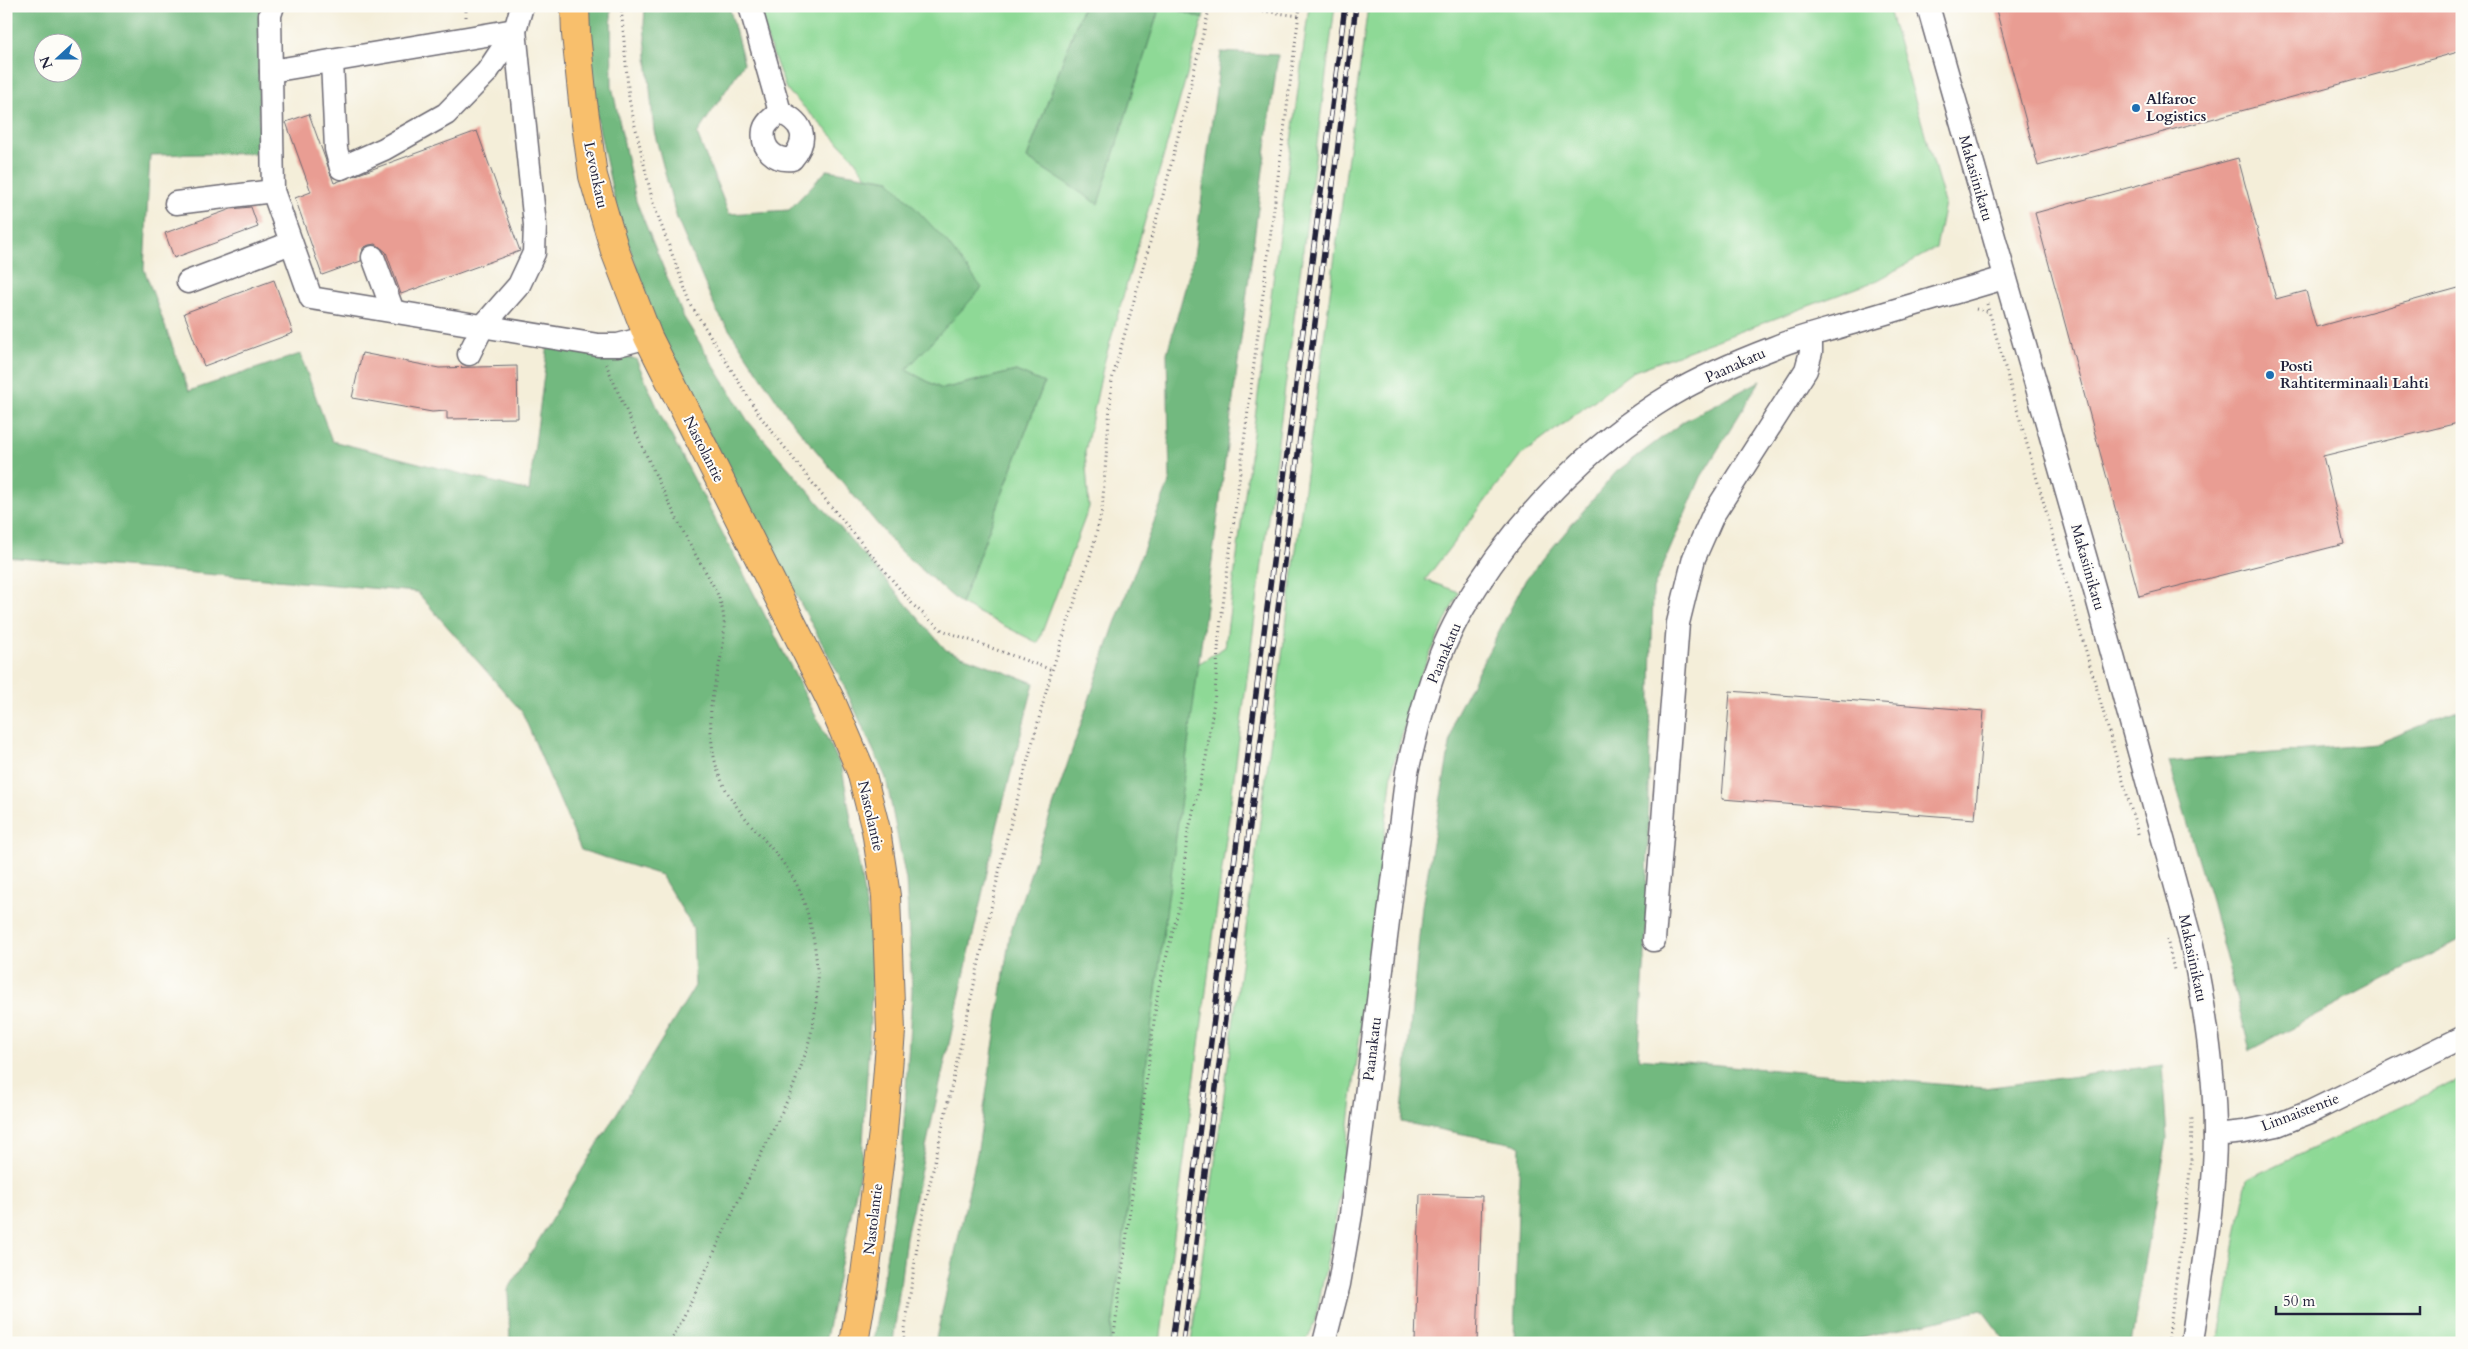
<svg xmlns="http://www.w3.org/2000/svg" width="2468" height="1349" viewBox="0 0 2468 1349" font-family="Cardo,serif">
<rect width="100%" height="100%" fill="#fdfcf7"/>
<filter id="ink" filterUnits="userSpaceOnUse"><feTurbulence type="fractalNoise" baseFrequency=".02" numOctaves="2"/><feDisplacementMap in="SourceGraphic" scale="10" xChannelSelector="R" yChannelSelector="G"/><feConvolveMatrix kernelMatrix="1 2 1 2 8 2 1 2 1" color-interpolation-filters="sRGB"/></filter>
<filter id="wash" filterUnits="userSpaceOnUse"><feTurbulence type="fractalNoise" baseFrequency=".0096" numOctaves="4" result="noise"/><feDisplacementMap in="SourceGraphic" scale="20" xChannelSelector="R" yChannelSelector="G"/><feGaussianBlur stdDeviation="1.12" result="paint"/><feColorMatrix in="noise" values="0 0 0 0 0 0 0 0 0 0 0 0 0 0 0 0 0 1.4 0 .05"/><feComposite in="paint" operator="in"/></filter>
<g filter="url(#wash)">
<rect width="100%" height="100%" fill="#f4eed9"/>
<!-- green -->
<g fill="#8ed996" stroke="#587e68">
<polygon points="755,6 1083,6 1027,158 1098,203 1160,6 1168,6 1203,19 1104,363 1085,452 1089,507 1038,643 961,604 1044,383 1016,371 942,389 906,370 890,180 866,176 850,154 786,89"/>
<polygon points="1309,6 1335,6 1160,1343 1110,1343 1198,664 1225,647"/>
<polygon points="1368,6 1888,6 1945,203 1936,248 1878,280 1632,372 1519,457 1425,580 1459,592 1418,680 1393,765 1340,1197 1315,1321 1306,1343 1191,1343"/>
<polygon points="2462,1078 2462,1343 2218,1343 2247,1179"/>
</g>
<!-- forest -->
<g fill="#72b97f" stroke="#4a6e5d" fill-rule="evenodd">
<path d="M6,6H261L259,13V153L150,155L144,269L189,391L300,354L332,441L529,491L548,344L636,359L662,418L744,574L842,768L874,951L862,1161L825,1343H510L508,1290L695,986L693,928L661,875L581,850L522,712L417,592L6,557ZM42,42H72V72H42Z"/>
<polygon points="587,6 611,6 612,86 636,201 683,316 748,421 946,650 1034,683 998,823 906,1237 893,1343 873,1343 902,1157 912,990 906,880 886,778 839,675 705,426 659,331 617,212 593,100"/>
<polygon points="645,6 729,6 744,63 697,134 729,214 789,210 827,170 889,180 945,240 982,288 906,370 942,389 1016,371 1044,383 961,604 899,550 788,417 716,310 677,219 654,131 644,25"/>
<polygon points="1083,6 1160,6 1098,204 1027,158"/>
<polygon points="1168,6 1205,6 1203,19"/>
<polygon points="1221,52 1278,55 1110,1343 935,1343 978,1149 1010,934 1114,626 1170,480 1167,353 1194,256"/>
<polygon points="1760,381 1701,477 1653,589 1646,940 1638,1058 1984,1088 2162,1065 2167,1139 2131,1343 2007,1343 1982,1310 1854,1340 1852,1343 1514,1343 1520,1145 1401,1122 1422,906 1455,716 1526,579 1616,472 1684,421"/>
<polygon points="2462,709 2462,938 2250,1050 2211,901 2169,762 2376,744"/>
</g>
<g id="blocks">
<!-- building -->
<g fill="#e99d93">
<polygon points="1995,6 2462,6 2462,51 2038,166"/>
<polygon points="309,114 334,183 477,131 520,251 401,294 386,252 376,244 369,245 363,248 361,261 322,275 295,198 311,192 286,122"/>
<polygon points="2238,158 2276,299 2306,291 2316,327 2462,287 2462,422 2323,456 2344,544 2139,596 2035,213"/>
<polygon points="251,207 258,227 174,258 165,233 231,209"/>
<polygon points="274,280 293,333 204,366 184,313"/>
<polygon points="362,353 439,368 517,366 518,418 447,419 447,411 432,412 352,398"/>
<polygon points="1730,691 1984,711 1975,819 1722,799"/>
<polygon points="1420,1194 1482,1196 1477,1343 1415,1343"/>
</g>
</g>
</g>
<g filter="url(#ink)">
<use href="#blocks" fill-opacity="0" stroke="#6c6972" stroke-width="1"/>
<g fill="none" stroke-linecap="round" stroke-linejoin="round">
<defs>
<g id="minor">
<polyline points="273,6 270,15 273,191 311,298 598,345 618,345 648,337"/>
<polyline points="750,6 780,112"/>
<path d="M1928,6L2097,598L2192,945C2205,1008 2215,1071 2215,1134C2215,1204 2201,1274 2192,1343"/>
<polyline points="332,61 336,149 341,168 384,149 446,114 487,72 515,30"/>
<polyline points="271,71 515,30"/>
<path d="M780,112C804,123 809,139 792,159C775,161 761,149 764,130C766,122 774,117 780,112Z"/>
<polyline points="176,203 273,191"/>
<polyline points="373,257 393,311"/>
<polyline points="188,282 291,243"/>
<polyline points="469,354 483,326 519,285 534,253 535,225 515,30 522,6"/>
<polyline points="1654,940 1678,623 1694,558 1713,515 1806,370 1811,352 1811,336"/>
<polyline points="2215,1135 2244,1132 2277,1125 2310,1112 2462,1038"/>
<path d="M1324,1343L1339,1284L1351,1214L1407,772C1420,716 1434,657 1464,607C1512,525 1589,444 1671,395C1703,376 1739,361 1773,348C1798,337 1826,331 1852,323C1903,308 1953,293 2004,278"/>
</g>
<polyline id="major" points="575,6 576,34 583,102 593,176 615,251 648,337 831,701 861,771 876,830 886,896 891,1031 883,1132 864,1283 854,1343"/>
</defs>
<!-- minor casing -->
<use href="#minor" stroke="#6c6972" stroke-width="25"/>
<!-- major casing -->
<use href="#major" stroke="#6c6972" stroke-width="30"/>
<!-- path -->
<g stroke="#6c6972" stroke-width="3" stroke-dasharray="1 4" stroke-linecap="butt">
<polyline points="466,6 466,17"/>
<polyline points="621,6 629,99 653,203 691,305 760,416 829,504 914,606 942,630 1052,670"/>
<polyline points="1228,6 1299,16"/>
<polyline points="1987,304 2139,837"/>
<polyline points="1976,309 1989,312"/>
<path d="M606,364C631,423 658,482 687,539C696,558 714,582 720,601C732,636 715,671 711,707C710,725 711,747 716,765C730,818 785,848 803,899C843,1018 791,1090 742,1193C718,1243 696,1294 670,1343"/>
<polyline points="2167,939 2174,970"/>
<polyline points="903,1343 919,1233 1005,845 1052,670 1093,547 1102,510 1112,380 1168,177 1210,6"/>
<polyline points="1113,1343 1158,990 1181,900 1187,837 1206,758 1215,694 1219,636 1300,6"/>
<polyline points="2168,1343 2191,1164 2192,1117"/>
</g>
<!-- minor -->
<use href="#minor" stroke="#fff" stroke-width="22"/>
<!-- major -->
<use href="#major" stroke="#f8bf6c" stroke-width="28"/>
<defs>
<g id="rail">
<polyline points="1172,1343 1345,6"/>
<polyline points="1183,1343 1356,6"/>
</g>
</defs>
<!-- rail casing -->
<use href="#rail" stroke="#22223b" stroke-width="5.5"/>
<!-- rail -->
<use href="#rail" stroke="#fdfcf7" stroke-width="4" stroke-dasharray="11" stroke-linecap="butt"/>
</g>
</g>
<!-- markers -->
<g fill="#1f6fb2" stroke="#fdfcf7" stroke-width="2">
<circle cx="2136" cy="108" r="5"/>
<circle cx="2270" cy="375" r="5"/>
</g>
<g text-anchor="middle" stroke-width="4" stroke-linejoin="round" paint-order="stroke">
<!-- poi labels -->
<g font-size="15" font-weight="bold" fill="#22223b" stroke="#fdfcf7" text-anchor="start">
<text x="2146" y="104">Alfaroc<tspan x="2146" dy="17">Logistics</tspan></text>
<text x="2280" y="371">Posti<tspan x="2280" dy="17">Rahtiterminaali Lahti</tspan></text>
</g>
<!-- street labels -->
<g font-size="15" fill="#22223b" stroke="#fdfcf7">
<text transform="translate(596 175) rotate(78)" y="5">Levonkatu</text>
<text transform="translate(1976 178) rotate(74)" y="5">Makasiinikatu</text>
<text transform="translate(1735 365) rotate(-24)" y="5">Paanakatu</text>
<text transform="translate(704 449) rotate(63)" y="5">Nastolantie</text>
<text transform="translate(2088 567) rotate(74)" y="5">Makasiinikatu</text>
<text transform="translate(1444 653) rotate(-67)" y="5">Paanakatu</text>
<text transform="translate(871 816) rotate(77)" y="5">Nastolantie</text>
<text transform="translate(2193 958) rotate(78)" y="5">Makasiinikatu</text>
<text transform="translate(1372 1049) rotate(-83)" y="5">Paanakatu</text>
<text transform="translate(2300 1112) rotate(-21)" y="5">Linnaistentie</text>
<text transform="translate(873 1219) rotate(-83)" y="5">Nastolantie</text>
</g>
</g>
<!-- margin -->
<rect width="2468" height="1349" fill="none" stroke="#fdfcf7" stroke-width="25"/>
<!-- north arrow -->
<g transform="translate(58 58) rotate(249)"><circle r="24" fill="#fdfcf7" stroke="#a5a5ac"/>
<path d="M0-4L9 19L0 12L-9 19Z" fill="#1f6fb2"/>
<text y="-8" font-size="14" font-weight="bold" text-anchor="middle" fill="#22223b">N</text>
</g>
<!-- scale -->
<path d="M2276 1306v8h144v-8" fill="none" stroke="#22223b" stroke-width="2.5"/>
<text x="2283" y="1306" font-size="15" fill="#22223b" stroke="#fdfcf7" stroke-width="4" paint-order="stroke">50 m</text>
</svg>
